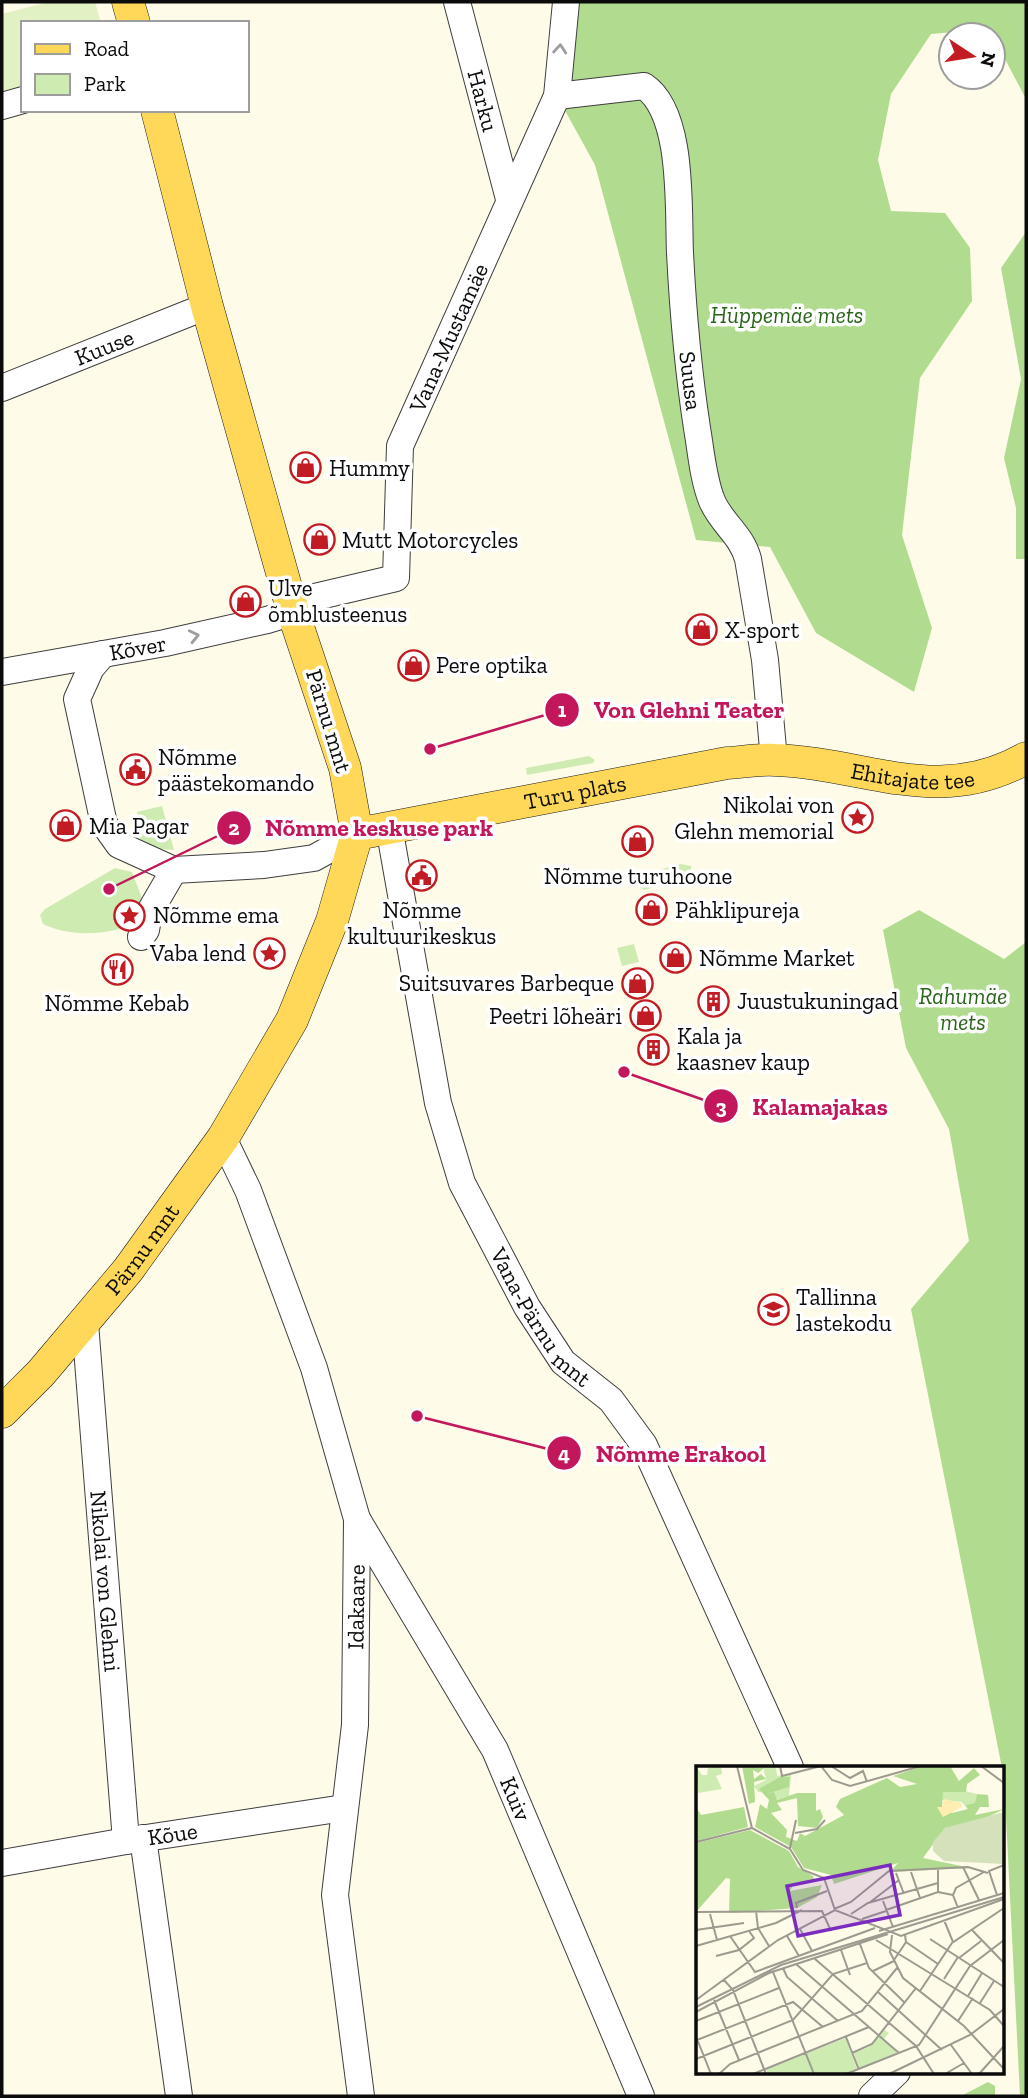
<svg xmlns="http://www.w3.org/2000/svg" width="1028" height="2098" viewBox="0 0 1028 2098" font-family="'Zilla Slab',serif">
<rect width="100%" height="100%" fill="#fffbe9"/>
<!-- green -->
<g fill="#ceebb1">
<polygon points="589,756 595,760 593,763 527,775 526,768"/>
<polygon points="162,806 174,850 141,848 137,812"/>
<polygon points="681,864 691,866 691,875 687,878 644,890 639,886 639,879 644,874"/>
<path d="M115,868L132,872L145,906L142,919C115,936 72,938 43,924L40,915L45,909Z"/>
<polygon points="634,944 639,962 622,966 617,948"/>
</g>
<!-- forest -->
<g fill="#b1dc8f">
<polygon points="566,2 1026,2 1026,99 989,29 931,34 891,94 878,160 891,211 945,213 970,248 972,301 920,378 902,535 932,628 914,692 816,633 770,547 696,540 595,165 557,96"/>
<polygon points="1026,232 1026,559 1016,559 1016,508 1004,458 1021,379 1001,268"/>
<polygon points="919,910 1004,959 1026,942 1026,2096 1020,2096 1004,1778 911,1309 969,1241 949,1129 906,1048 883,930"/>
<polygon points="988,2082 995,2086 995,2096 961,2096"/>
</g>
<!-- pitch -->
<polygon fill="#e1f1c3" points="48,2 95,2 101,23 23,23 23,89 2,96 2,14"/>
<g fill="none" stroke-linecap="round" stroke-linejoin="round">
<defs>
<g id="minor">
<path id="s1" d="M457,2L509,199"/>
<path id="s2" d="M557,96L644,86C684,113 678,208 680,253C683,312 688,369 697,428C701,451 703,479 712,501C722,524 741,534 748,559L765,660L774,760"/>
<polyline points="2,106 23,100"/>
<path id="s3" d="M2,388L207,306"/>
<polyline points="103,654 91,668 77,699 104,824 119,845 174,870 264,865 314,858 357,834"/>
<path id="s4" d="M2,672L165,643L267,620L293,612L315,597L396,578L400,446L557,96L566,2"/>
<path id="s5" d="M389,827L438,1103L462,1183L527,1307L563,1362L611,1400L644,1445L790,1767"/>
<polyline points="141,937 146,930 149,913 174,870"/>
<polyline points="223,1138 248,1190 314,1368 357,1519 355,1725 335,1895 361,2096"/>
<path id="s6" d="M85,1323L126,1841"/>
<path id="s7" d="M357,1519L495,1750L641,2096"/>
<polyline points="143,1838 179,2096"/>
<path id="s8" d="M2,1863L126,1841L344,1808"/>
<polyline points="872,2096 897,2072"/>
</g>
<g id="major">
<polyline points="128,2 134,23"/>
<path id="s9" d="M357,834L727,763C743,762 759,759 775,760C866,763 938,808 1026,758"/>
<path id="s10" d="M2,1412L41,1373L128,1270L223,1138L292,1020L332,921L357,834L345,768L293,612L207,306L157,110"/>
</g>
</defs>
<!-- minor casing -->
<use href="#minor" stroke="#3e3e3e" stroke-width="28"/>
<!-- major casing -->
<use href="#major" stroke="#1c1c1c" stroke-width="33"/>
<!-- minor -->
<use href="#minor" stroke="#fff" stroke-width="26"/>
<!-- major -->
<use href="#major" stroke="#ffd859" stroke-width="32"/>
</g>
<!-- one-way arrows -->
<defs><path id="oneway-chevron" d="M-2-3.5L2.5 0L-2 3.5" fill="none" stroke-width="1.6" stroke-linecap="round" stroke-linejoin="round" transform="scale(1.75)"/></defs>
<g stroke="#9d9d9d">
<use href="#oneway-chevron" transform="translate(560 49) rotate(-85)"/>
<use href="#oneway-chevron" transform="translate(194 636) rotate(-13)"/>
</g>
<!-- icons -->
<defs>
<symbol id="shop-ring" viewBox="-11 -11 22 22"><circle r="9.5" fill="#fff" stroke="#c11c23" stroke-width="1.5"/><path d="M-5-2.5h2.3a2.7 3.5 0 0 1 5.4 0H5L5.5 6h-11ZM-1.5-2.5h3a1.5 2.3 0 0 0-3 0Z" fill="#c11c23"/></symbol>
<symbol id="civic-ring" viewBox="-11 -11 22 22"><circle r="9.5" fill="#fff" stroke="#c11c23" stroke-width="1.5"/><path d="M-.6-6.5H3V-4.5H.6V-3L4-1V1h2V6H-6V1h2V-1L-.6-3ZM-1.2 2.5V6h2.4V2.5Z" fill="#c11c23"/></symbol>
<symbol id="sight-ring" viewBox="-11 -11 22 22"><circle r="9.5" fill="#fff" stroke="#c11c23" stroke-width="1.5"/><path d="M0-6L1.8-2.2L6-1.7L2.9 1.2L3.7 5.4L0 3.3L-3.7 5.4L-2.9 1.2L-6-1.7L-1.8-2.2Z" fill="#c11c23"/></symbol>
<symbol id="restaurant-ring" viewBox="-11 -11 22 22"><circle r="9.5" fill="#fff" stroke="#c11c23" stroke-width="1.5"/><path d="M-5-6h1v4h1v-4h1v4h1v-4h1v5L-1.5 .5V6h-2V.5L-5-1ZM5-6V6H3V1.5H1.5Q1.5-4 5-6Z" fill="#c11c23"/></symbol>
<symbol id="building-ring" viewBox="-11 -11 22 22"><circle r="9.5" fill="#fff" stroke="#c11c23" stroke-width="1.5"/><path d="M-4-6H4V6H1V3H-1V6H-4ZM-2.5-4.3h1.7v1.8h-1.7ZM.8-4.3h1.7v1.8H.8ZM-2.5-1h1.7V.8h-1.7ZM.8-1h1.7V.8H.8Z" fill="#c11c23"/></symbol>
<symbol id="school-ring" viewBox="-11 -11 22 22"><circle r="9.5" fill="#fff" stroke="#c11c23" stroke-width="1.5"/><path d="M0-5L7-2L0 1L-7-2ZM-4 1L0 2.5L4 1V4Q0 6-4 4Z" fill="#c11c23"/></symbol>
</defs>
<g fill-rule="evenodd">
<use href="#shop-ring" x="288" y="450" width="35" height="35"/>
<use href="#shop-ring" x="302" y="522" width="35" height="35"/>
<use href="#shop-ring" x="228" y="584" width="35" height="35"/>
<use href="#shop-ring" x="684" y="612" width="35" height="35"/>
<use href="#shop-ring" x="396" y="648" width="35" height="35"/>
<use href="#civic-ring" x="118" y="752" width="35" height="35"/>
<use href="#sight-ring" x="840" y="800" width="35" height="35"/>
<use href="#shop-ring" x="48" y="808" width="35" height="35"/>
<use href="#shop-ring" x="620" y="824" width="35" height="35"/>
<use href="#civic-ring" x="404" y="858" width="35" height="35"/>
<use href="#shop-ring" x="634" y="892" width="35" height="35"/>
<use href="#sight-ring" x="112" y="898" width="35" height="35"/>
<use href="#sight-ring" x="252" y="936" width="35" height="35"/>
<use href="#shop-ring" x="658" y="940" width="35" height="35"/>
<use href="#restaurant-ring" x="100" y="952" width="35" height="35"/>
<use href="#shop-ring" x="620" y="966" width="35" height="35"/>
<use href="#building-ring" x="696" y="984" width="35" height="35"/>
<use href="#shop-ring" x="628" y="998" width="35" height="35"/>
<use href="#building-ring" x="636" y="1032" width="35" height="35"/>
<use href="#school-ring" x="756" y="1292" width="35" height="35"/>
</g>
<g text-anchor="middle" stroke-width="7" stroke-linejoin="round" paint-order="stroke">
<!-- street labels -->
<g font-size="23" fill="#0b0b0b" stroke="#fff">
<text dy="8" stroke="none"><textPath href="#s1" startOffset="102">Harku</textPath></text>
<text dy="8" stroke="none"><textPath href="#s4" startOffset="658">Vana-Mustamäe</textPath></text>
<text dy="8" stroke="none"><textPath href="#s3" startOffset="110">Kuuse</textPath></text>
<text dy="8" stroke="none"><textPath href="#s2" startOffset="392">Suusa</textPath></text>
<text dy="8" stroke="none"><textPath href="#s4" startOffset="138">Kõver</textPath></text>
<text transform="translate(329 721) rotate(73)" y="8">Pärnu mnt</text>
<text dy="8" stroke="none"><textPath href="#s9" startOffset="564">Ehitajate tee</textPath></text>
<text dy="8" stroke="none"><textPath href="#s9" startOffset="222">Turu plats</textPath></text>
<text dy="8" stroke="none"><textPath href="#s10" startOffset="215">Pärnu mnt</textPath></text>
<text dy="8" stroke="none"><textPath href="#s5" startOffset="520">Vana-Pärnu mnt</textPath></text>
<text dy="8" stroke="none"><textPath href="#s6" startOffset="259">Nikolai von Glehni</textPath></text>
<text transform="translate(356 1607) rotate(-89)" y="8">Idakaare</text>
<text dy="8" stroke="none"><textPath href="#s7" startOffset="322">Kuiv</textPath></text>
<text dy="8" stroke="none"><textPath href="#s8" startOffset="173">Kõue</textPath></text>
</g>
<!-- park labels -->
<g font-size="23" font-style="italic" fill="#286519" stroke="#fff">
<text x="787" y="323">Hüppemäe mets</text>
<text x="963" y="1004">Rahumäe<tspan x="963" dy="26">mets</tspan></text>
</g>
<!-- poi labels -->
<g font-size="23" fill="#0b0b0b" stroke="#fff" text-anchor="start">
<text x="329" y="476">Hummy</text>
<text x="342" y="548">Mutt Motorcycles</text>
<text x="268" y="596">Ulve<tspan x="268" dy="26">õmblusteenus</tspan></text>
<text x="725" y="638">X-sport</text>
<text x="436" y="673">Pere optika</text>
<text x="158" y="765">Nõmme<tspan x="158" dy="26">päästekomando</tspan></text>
<text x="834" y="813" text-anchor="end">Nikolai von<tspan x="834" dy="26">Glehn memorial</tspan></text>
<text x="89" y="834">Mia Pagar</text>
<text x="638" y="884" text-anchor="middle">Nõmme turuhoone</text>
<text x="422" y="918" text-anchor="middle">Nõmme<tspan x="422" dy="26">kultuurikeskus</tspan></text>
<text x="675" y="918">Pähklipureja</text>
<text x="153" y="923">Nõmme ema</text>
<text x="246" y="961" text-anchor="end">Vaba lend</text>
<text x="699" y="966">Nõmme Market</text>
<text x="614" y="991" text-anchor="end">Suitsuvares Barbeque</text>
<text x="737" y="1009">Juustukuningad</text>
<text x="117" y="1011" text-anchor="middle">Nõmme Kebab</text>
<text x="622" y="1024" text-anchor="end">Peetri lõheäri</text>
<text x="677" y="1044">Kala ja<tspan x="677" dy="26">kaasnev kaup</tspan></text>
<text x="796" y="1305">Tallinna<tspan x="796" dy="26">lastekodu</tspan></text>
</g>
</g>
<!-- overview -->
<g transform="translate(696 1766)">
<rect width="308" height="308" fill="#fffbe9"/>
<path d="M0,0L6,9H11L12,2L25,0L26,8L20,10L26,23L2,27ZM67,0H80L81,10L95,8L93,30L80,34L78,27L62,26L58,20L70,14ZM265,24L281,28L280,37L272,44L266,36L245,34L247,26ZM187,263L193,267L187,274L202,286L163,303L158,287L173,281ZM150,272L161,303L150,308H72L70,303Z" fill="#ceebb1"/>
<path d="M46,0L68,2L62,7L57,4L58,13L65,8L70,13L58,16L59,36L53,38ZM227,0H254L263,15L278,2L284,9L271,18L270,26H247L246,41L256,47L272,43L270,39L279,37L281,28L292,29L293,41H284L279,49L308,43L288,53L249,62L227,92L275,102L194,106L202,97L138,118L135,109L108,102L95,81L59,61L64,38L71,43L73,34L63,23L84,11H94L93,21L70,28L78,26L81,34L101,27H120V45L124,43L127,51L121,62L102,60L101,32L81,37L86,44L75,47L91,64L90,71L101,75L104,67L109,70L148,49L140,41L144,33L191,12L204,21L221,18L197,10ZM0,41L5,49L48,41L52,61L0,75ZM54,64L93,85L102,101L117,110L119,115L97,119L94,125L126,119L121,131L101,142L33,147L34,113L30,112L0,146V77Z" fill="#b1dc8f"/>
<path d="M248,33L266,37V41L247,51L241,41H246Z" fill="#feeeb2"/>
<path d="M308,46V98L248,95L237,85V76L249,62Z" fill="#d4e1ba"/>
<path fill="none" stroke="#9d9b90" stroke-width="2" d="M41,0L56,62L94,83L107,104L128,112L139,144M84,0L86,10L125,0M125,0L136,14L154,20L225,0M135,0L154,12L167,5L171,16M285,0L308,17M99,67L121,63L129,54M0,76L56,62M94,82L100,54M267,101L283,134M215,106L224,132M200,107L208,128M242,126V104M301,129L293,105L308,99M187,135L197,161M173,137L203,114M101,142L100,137L131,125M262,142L257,129L260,122L288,106M138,143L155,136L193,105L272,101L292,107M190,144L242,126L257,129M60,145L62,162L73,180M0,146L126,145L135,165M14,148L21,174M155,148L172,137L242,117M166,153L190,145M248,154L257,176M104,163L116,185M0,164L48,157M276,164L308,197M183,165L308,127M196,169L194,186L207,212L268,260L308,303M34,170L59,206L179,162M91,170L103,190M234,173L308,221M180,174L294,244L308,260M210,176L242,198M164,178L173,202L208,236M0,180L80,157L106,144M145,184L154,209M20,190L43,184L58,172L53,165M263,192L285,175M119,193L220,280L238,308M198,194L210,176L209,169M100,198L203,287M87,202L91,211L142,255M177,205L198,195M77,206L118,308M248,213L262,191M28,214L37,224L70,308M224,225L256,177L308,142M182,226L246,284M272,230L286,207M0,234L82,174L139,144L205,170L308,133M18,234L43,294M284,237L298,215M0,241L85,199L308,131M0,246L73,207L192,168M0,255L83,222M262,255L277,232M150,271L163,304M1,273L15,308M1,274L97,236L127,261M255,279L276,308M156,287L176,278L220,222M0,293L97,254L137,208L171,197M23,308L34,298L166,245L201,202M57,308L173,261M150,308L223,279L274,200L308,174M193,308L274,269L308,243M249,308L268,297M283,308L308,280"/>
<path fill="#7b2cbf" fill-opacity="0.15" stroke="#7b2cbf" stroke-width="3.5" d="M194,99L204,149L102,170L91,120Z"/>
<rect width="308" height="308" fill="none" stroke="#0b0b0b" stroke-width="3.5"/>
</g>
<!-- callouts -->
<path fill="none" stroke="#c2185b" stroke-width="2.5" d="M430 749L562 710M109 889L234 828M624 1072L721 1106M417 1416L564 1453"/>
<g fill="#c2185b" stroke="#fff" stroke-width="2.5">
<circle cx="430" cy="749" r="7"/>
<circle cx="109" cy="889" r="7"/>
<circle cx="624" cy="1072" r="7"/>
<circle cx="417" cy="1416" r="7"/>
<circle cx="562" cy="710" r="18"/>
<circle cx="234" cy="828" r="18"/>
<circle cx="721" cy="1106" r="18"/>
<circle cx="564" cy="1453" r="18"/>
</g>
<g font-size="21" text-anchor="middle" font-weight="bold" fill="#fff">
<text x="562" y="717">1</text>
<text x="234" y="835">2</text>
<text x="721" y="1114">3</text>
<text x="564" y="1461">4</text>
</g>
<g font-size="24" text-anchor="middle" font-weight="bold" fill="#c2185b" stroke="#fff" stroke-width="7" stroke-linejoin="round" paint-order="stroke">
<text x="689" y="718">Von Glehni Teater</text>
<text x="379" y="836">Nõmme keskuse park</text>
<text x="820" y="1115">Kalamajakas</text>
<text x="681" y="1462">Nõmme Erakool</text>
</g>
<!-- border -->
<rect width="1028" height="2098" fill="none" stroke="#0b0b0b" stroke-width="7"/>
<!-- legend -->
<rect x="21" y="21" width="228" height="91" fill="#ffffff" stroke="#9d9d9d" stroke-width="2"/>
<rect x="35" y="44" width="35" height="10" fill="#ffd859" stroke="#9d9d9d" stroke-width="2"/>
<text x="84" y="56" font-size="21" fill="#0b0b0b">Road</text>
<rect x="35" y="74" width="35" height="21" fill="#ceebb1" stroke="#9d9d9d" stroke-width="2"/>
<text x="84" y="91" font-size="21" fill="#0b0b0b">Park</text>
<!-- north arrow -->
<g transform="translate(972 56) rotate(102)"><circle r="33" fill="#ffffff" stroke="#9d9d9d" stroke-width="2"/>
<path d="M0-5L12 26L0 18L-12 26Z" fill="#c11c23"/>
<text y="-10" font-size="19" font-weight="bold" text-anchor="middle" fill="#0b0b0b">N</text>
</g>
</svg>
